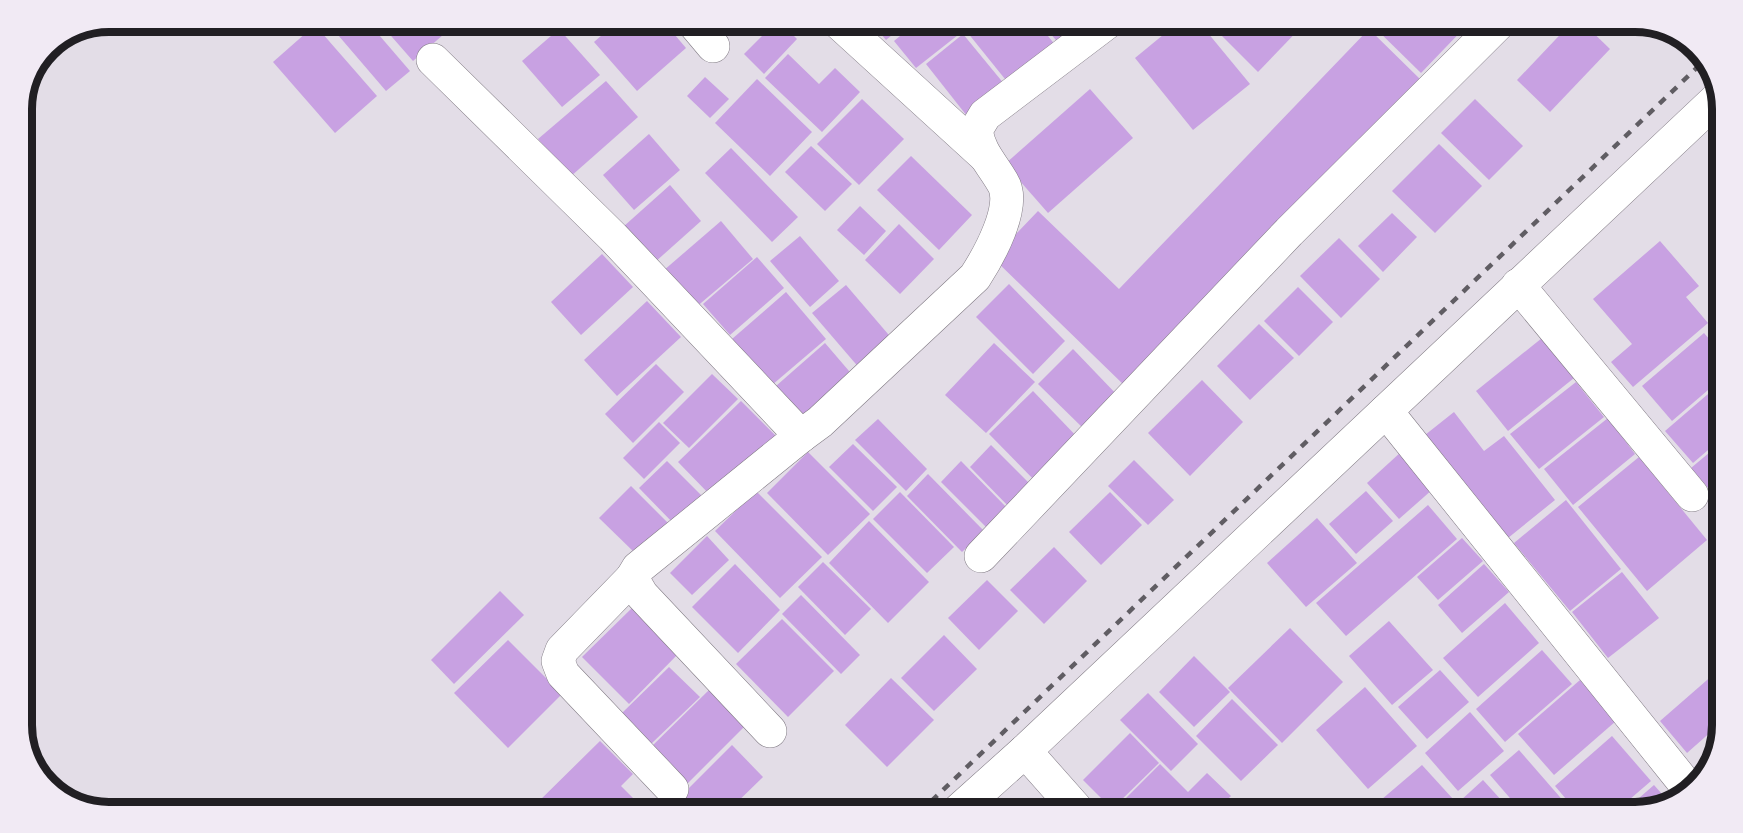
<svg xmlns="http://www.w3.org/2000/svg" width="1743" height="833" viewBox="0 0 1743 833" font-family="Helvetica,sans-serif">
<rect width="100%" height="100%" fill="#e3dde7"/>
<!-- building -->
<g fill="#c8a1e2">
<polygon points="326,21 367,21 410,71 386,91"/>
<polygon points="378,21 459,21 413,61"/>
<polygon points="618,21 663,21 686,48 637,91 594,42"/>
<polygon points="702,21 739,21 719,39"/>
<polygon points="777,21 779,21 797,39 764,74 744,54"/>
<polygon points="870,21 909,21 886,40"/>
<polygon points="918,21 946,21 958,35 916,68 894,41"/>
<polygon points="971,21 1036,21 1056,46 1009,84 963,27"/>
<polygon points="1040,21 1090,21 1060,45"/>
<polygon points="1180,21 1198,21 1250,84 1193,130 1135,58"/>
<polygon points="1207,21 1307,21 1258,72"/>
<polygon points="1368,21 1471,21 1421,73"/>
<polygon points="1573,21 1581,21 1610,49 1550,112 1517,80"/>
<polygon points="315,25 377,96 335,133 273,62"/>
<polygon points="559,29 600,75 562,107 522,61"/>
<polygon points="1369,29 1422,81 1126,387 993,258 1038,211 1119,289"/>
<polygon points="963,34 1005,85 967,116 926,64"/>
<polygon points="788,54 819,84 835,68 860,92 822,132 765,78"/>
<polygon points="705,77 729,99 710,118 687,96"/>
<polygon points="757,79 812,132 770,176 715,123"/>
<polygon points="606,81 638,117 570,177 538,139"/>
<polygon points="1090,89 1133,138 1048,213 1005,164"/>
<polygon points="862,99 904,139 859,185 817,144"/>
<polygon points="1475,99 1523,146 1489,180 1441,133"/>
<polygon points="649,134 680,170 634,210 603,175"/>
<polygon points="1439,144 1482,186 1435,233 1392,191"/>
<polygon points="811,146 852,184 825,211 785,172"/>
<polygon points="731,148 798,217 772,242 705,173"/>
<polygon points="911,156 972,215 939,250 877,190"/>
<polygon points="670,185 701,221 654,263 623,227"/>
<polygon points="860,206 886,231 864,255 837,230"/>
<polygon points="1392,213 1417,237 1383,272 1358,246"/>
<polygon points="721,221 753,259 695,308 663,271"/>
<polygon points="899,224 934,259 900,294 865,260"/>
<polygon points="800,236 839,281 810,307 770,261"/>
<polygon points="1339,238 1380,279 1341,318 1300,276"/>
<polygon points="1660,241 1699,286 1686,297 1708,323 1633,387 1611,362 1632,344 1593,299"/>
<polygon points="602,254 633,287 581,335 551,302"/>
<polygon points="757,257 784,288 730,335 703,304"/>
<polygon points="1009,284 1065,341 1033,374 976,317"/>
<polygon points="846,285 894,341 861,370 812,313"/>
<polygon points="1298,287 1333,322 1299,356 1264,321"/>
<polygon points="786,292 826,339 772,385 732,339"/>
<polygon points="647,301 681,337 617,396 584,360"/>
<polygon points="1259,324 1294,358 1250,400 1217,366"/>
<polygon points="1704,333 1722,354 1722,378 1672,421 1642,386"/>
<polygon points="1547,334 1579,374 1508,431 1476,391"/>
<polygon points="825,343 855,378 805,420 776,386"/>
<polygon points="994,343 1035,382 986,433 945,395"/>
<polygon points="1073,349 1120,398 1086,431 1038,384"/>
<polygon points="656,364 684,392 633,443 605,414"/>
<polygon points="712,374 738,399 689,448 663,423"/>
<polygon points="1202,380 1243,422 1190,476 1148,433"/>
<polygon points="1576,382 1604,417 1539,469 1510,434"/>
<polygon points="1722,382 1722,438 1693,463 1665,431"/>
<polygon points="1033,391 1082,442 1039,485 989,434"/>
<polygon points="741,401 776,436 713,498 678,462"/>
<polygon points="1454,412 1484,451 1504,436 1555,500 1508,538 1425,435"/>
<polygon points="1608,418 1635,454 1573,505 1544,469"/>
<polygon points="878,419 927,469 906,491 855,440"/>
<polygon points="659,422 680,443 644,479 623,458"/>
<polygon points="1722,442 1722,487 1714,495 1691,468"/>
<polygon points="853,444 897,487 873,511 829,467"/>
<polygon points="991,445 1035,489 1013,511 970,467"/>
<polygon points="808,452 870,514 828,555 767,493"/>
<polygon points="1401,452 1433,489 1399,519 1367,483"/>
<polygon points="1639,457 1707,540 1647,591 1578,507"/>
<polygon points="1134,460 1174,500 1148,525 1108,486"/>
<polygon points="667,461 704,498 676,526 639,488"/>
<polygon points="961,461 1009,510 989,530 941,482"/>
<polygon points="928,474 984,531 962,552 907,496"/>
<polygon points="631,486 669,524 637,555 599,518"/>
<polygon points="756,491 822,557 780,598 715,531"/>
<polygon points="1366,491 1393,521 1356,554 1329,524"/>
<polygon points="900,492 954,547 927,573 873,519"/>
<polygon points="1110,492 1142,525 1101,565 1069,532"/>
<polygon points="1566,500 1621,569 1570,611 1514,543"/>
<polygon points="1428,505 1457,539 1346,636 1316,603"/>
<polygon points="1317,518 1357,563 1306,607 1267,563"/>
<polygon points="869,521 929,582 888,623 829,563"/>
<polygon points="707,536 729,560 692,595 670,573"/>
<polygon points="1462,538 1483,561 1438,600 1417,577"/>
<polygon points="1054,547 1087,581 1044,624 1010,590"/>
<polygon points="823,562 871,609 845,635 798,587"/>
<polygon points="735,564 780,610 738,653 692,607"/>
<polygon points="1484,564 1509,592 1462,633 1438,605"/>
<polygon points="1622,572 1659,618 1608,658 1572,612"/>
<polygon points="987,580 1018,611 979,650 948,618"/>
<polygon points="500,591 524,615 454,684 431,660"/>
<polygon points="801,595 860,655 841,674 782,614"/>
<polygon points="1505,603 1539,643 1478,697 1443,658"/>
<polygon points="632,608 678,654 629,704 582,657"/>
<polygon points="782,619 834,671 788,717 736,664"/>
<polygon points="1389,621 1433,670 1392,705 1349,656"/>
<polygon points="1290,628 1343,682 1282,743 1228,688"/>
<polygon points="944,635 977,669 934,711 901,678"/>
<polygon points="508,640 562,694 508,748 454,693"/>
<polygon points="1542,650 1572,684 1505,742 1476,709"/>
<polygon points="1194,656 1230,692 1194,727 1159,692"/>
<polygon points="669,667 700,697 651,744 621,714"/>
<polygon points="1722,667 1722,722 1687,753 1660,721"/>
<polygon points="1440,670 1469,702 1427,739 1398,707"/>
<polygon points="891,678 934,720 887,767 845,725"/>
<polygon points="1580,680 1616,721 1554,775 1518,734"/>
<polygon points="1365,687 1417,746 1368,789 1316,730"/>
<polygon points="709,690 745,726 683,788 647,751"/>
<polygon points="1148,693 1198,744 1171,771 1120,720"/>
<polygon points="1232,699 1278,745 1241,781 1196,736"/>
<polygon points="1470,712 1504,751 1458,791 1425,753"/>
<polygon points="1130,733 1159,763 1112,809 1083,780"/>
<polygon points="1612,736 1651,781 1615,812 1577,812 1555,786"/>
<polygon points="600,741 633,774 621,786 647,812 536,812 532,808"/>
<polygon points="732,745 763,777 727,812 694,812 680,797"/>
<polygon points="1519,750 1566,804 1557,812 1522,812 1490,775"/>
<polygon points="1160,764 1188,792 1207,773 1231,796 1214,812 1112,812"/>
<polygon points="1422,765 1453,799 1438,812 1391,812 1381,800"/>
<polygon points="1483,780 1512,812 1448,812"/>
<polygon points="1654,785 1669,802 1635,812 1623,812"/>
<polygon points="1052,796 1067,812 1034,812"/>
</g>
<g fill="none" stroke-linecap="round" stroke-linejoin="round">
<defs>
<g id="minor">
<polyline points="692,21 713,46"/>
<polyline points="837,21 985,156"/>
<polyline points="433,60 613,237 801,436"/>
<polyline points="1518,285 1692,495"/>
<polyline points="1386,411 1690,790"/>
<polyline points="981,556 1289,232 1501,21"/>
<polyline points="632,578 562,650 558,661 563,674 672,789"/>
<path d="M770,731L642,595L632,578L638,568L801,436L820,422L975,277C988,257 1017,206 1003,183C991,162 980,154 976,130L985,115L1109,21"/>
<polyline points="1025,751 1079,812"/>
<polyline points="957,812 1025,751 1720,96"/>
</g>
</defs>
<!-- minor casing -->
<use href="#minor" stroke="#817b84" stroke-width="34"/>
<!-- minor -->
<use href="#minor" stroke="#fff" stroke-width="33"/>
<!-- rail -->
<polyline stroke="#605d63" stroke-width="4.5" stroke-dasharray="8 8" stroke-linecap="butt" points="920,812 1706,59"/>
</g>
<!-- crop -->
<path d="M0 0H1743V833H0ZM109 32H1635A77 77 0 0 1 1712 109V725A77 77 0 0 1 1635 802H109A77 77 0 0 1 32 725V109A77 77 0 0 1 109 32Z" fill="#f1eaf4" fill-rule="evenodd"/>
<path fill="none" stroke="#211f23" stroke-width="8" d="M109 32H1635A77 77 0 0 1 1712 109V725A77 77 0 0 1 1635 802H109A77 77 0 0 1 32 725V109A77 77 0 0 1 109 32Z"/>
</svg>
